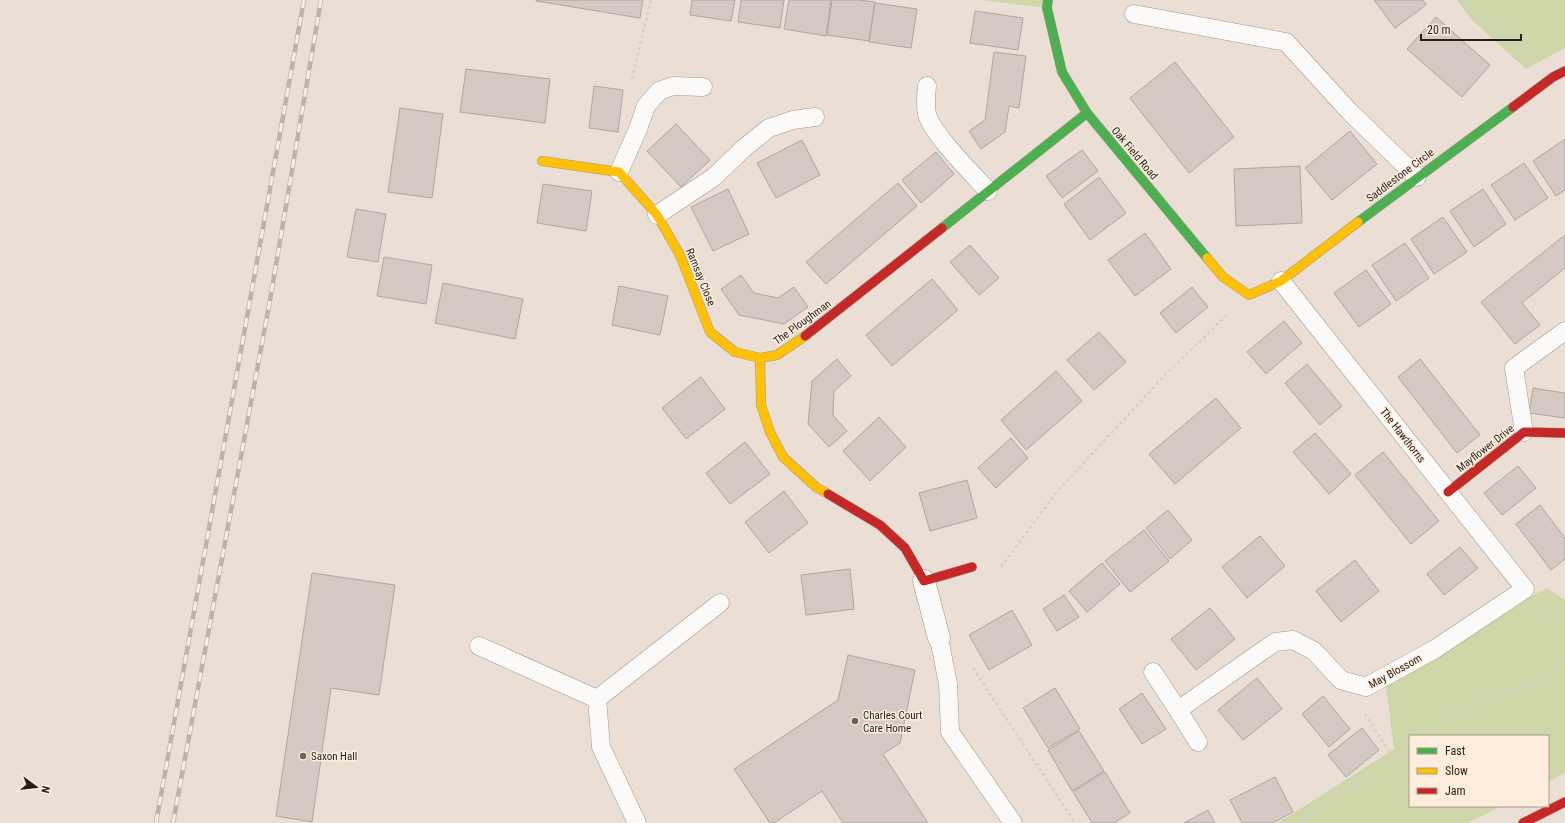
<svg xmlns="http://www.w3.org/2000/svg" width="1565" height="823" viewBox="0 0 1565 823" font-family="'Roboto Condensed',sans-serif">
<rect width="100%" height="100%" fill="#ebdfd5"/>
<!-- green -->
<g fill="#cfd6a7">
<polygon points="980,0 1048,0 1047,8"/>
<polygon points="1457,0 1565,0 1565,48 1526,69 1472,20"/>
<polygon points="1547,588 1565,600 1565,773 1548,782 1548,736 1410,736 1410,806 1501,806 1468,823 1278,823 1394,749 1384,671"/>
</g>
<!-- building -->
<g fill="#d4c9c3" stroke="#b0a59f">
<polygon points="536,0 643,0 640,18 536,1"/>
<polygon points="692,0 735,0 731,21 690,15"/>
<polygon points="741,0 784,0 780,28 738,22"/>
<polygon points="789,0 831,0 826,36 784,29"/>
<polygon points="832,0 859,0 875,2 869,41 827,35"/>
<polygon points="1374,0 1423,0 1426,5 1395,28"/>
<polygon points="875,3 917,9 911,48 869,42"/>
<polygon points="975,11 1023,18 1018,50 970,43"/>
<polygon points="1436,17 1490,65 1462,97 1407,49"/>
<polygon points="994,52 1026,56 1019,108 1009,106 1005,132 981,149 969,131 985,120"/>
<polygon points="1175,62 1234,137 1189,173 1130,98"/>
<polygon points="466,69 550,79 545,123 460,112"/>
<polygon points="594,86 623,90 618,132 589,128"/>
<polygon points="400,108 443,114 432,198 388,192"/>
<polygon points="676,124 710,160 681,187 647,151"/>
<polygon points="1350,131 1377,164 1332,200 1305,168"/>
<polygon points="1565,139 1565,190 1556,196 1533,161"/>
<polygon points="802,140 820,175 776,198 757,163"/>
<polygon points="1082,150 1098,171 1062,198 1046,176"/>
<polygon points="936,152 954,174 921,203 902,180"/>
<polygon points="1524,163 1548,198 1515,220 1491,185"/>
<polygon points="1300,166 1302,223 1236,226 1234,169"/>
<polygon points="1099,177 1126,213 1090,240 1064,204"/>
<polygon points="898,183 917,206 826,284 806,262"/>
<polygon points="543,184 592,191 586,231 537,223"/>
<polygon points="728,189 749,234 713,251 691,207"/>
<polygon points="1483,189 1506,224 1474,247 1450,211"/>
<polygon points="356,209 386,214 378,262 347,257"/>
<polygon points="1443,217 1467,252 1434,274 1411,239"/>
<polygon points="1145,233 1171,269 1135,296 1108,260"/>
<polygon points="1565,235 1565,268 1522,303 1540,325 1515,344 1481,302"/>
<polygon points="1405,243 1429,278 1396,301 1372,265"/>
<polygon points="970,245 999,278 979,295 950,262"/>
<polygon points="384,257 432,265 426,304 377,296"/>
<polygon points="1366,270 1391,304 1359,327 1334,293"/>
<polygon points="741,275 754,293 778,298 794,287 808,307 784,324 739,315 721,289"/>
<polygon points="932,279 958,310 892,366 866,335"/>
<polygon points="443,283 523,299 515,339 435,323"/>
<polygon points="619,286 668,296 660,335 612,325"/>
<polygon points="1192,287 1208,307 1176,333 1160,313"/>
<polygon points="1284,321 1302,343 1266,374 1247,352"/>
<polygon points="1099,332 1126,362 1094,390 1067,360"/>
<polygon points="837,359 851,376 834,391 833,415 847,431 829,447 808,424 812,381"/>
<polygon points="1420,359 1480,435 1457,453 1398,377"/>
<polygon points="1307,364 1342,406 1320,425 1285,383"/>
<polygon points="1056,371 1082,401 1026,450 1001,420"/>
<polygon points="701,377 725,409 686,439 662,408"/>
<polygon points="1533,388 1565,393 1565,418 1529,413"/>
<polygon points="1216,398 1241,428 1175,484 1149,454"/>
<polygon points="879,417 906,447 870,481 843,451"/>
<polygon points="1315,433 1351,474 1329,494 1293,452"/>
<polygon points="1011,438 1028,458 996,488 978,468"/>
<polygon points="745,442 770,474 730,504 706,473"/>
<polygon points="1383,452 1439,521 1411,544 1355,475"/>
<polygon points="1518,466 1536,488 1502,515 1484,493"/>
<polygon points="967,480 977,518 930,531 919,493"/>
<polygon points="784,491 808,523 769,553 745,522"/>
<polygon points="1540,505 1565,538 1565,559 1551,570 1516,524"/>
<polygon points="1168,510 1192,540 1170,559 1146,528"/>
<polygon points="1144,530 1169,561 1130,592 1105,561"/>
<polygon points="1260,536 1285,566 1247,598 1222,567"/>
<polygon points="1460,547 1478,568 1444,595 1427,574"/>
<polygon points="1355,560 1379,591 1341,622 1316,591"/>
<polygon points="1102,563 1120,584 1087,612 1069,591"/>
<polygon points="850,569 854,609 806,615 801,575"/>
<polygon points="312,573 395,585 379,695 331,688 312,822 276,816"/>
<polygon points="1064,595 1079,617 1057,631 1043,609"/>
<polygon points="1210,608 1235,639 1196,670 1171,639"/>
<polygon points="1012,610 1032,645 989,670 969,635"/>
<polygon points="848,655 915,670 900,743 883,754 928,823 843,823 822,791 774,823 770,823 734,769 838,700"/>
<polygon points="1257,678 1282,709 1243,740 1218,710"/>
<polygon points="1055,688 1080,729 1048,748 1023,708"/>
<polygon points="1142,693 1166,729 1142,744 1119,709"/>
<polygon points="1323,696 1350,729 1329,747 1302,714"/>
<polygon points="1362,728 1379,750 1346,777 1328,755"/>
<polygon points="1079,731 1104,771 1072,791 1048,750"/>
<polygon points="1105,772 1130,813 1114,823 1092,823 1073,792"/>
<polygon points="1275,777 1293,812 1273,823 1242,823 1230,800"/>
<polygon points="1208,810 1215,823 1184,823"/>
</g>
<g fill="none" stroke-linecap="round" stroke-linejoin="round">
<defs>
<g id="lane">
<polyline points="1134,14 1286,42 1349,111 1417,177"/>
<path d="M927,86C926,95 925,104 927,114C932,134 973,174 988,191"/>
<polyline points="619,172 638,129 646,106 659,91 673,86 703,87"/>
<polyline points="657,215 714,177 743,149 769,128 793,120 815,117"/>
<polyline points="1524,432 1514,368 1565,331"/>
<polyline points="939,638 948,684 950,732 1013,823"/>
<polyline points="479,646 597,699 601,747 637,823"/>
<polyline points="1153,672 1178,710"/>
<polyline points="597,699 720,603"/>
<polyline points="1198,742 1178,710 1275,642 1293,640 1314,651 1341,680 1366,687 1435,649 1525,589 1281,281"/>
</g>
<polyline id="street" points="924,581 939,638"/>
<g id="fast">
<polyline points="1048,0 1047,8 1062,72 1087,113 1207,258"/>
<polyline points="1358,222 1513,107"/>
<polyline points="942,228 1087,113"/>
</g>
<g id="slow">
<polyline points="542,161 619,172 657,215 680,255 710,332 735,352 760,358"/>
<polyline points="1207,258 1223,277 1249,295 1281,281 1358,222"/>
<polyline points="805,336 777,355 760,358 761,405 770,432 783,457 816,487 828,494"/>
</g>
<g id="jam">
<polyline points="1513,107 1553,77 1565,71"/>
<polyline points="805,336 942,228"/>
<polyline points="1448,492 1524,432 1565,433"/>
<polyline points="828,494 880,525 905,548 924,581 972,567"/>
<polyline points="1523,823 1565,802"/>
</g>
</defs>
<!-- lane casing -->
<use href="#lane" stroke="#a0978f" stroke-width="19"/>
<!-- street casing -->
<use href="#street" stroke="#a0978f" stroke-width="23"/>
<!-- fast casing -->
<use href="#fast" stroke="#a0978f" stroke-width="10"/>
<!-- slow casing -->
<use href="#slow" stroke="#a0978f" stroke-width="10"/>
<!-- jam casing -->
<use href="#jam" stroke="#a0978f" stroke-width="10"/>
<!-- path -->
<g stroke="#d2cfcc" stroke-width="2.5" stroke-dasharray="3 3" stroke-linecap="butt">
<polyline points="1463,0 1477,18 1530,59"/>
<polyline points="632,79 651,0"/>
<polyline points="1001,567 1056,493 1164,376 1227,315"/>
<polyline points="1544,608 1565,629"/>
<polyline points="973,668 1075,823"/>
<polyline points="1365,714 1394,759"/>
<polyline points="1426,736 1479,699 1538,682 1549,674 1565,655"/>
<polyline points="1297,823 1410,747"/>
</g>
<!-- lane -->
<use href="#lane" stroke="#fcfaf9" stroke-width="18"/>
<!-- street -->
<use href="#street" stroke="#fcfaf9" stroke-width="22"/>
<!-- fast -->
<use href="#fast" stroke="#4caf50" stroke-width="9"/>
<!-- slow -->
<use href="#slow" stroke="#ffc107" stroke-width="9"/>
<!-- jam -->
<use href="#jam" stroke="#c62828" stroke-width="9"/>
<defs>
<g id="rail">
<polyline points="156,823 304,0"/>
<polyline points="173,823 270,300 321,0"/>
</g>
</defs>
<!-- rail casing -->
<use href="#rail" stroke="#b8b4b2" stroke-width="4.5"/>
<!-- rail -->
<use href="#rail" stroke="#feeddd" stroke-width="3" stroke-dasharray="9" stroke-linecap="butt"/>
</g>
<!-- markers -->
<g fill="#6b625a" stroke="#feeddd" stroke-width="1.5">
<circle cx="855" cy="721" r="4"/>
<circle cx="303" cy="756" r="4"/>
</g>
<g text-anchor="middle" stroke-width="3" stroke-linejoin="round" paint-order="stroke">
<!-- street labels -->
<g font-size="11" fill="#261e18" stroke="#feeddd">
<text transform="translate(1135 153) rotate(50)" y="4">Oak Field Road</text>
<text transform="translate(1400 175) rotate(-37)" y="4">Saddlestone Circle</text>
<text transform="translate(701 277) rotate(68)" y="4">Ramsay Close</text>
<text transform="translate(802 322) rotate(-36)" y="4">The Ploughman</text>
<text transform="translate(1403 435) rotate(52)" y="4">The Hawthorns</text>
<text transform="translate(1485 448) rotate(-38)" y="4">Mayflower Drive</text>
<text transform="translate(1395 671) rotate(-29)" y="4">May Blossom</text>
</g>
<!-- poi labels -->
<g font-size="11" fill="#261e18" stroke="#feeddd" text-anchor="start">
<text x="863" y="719">Charles Court<tspan x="863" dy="13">Care Home</tspan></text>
<text x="311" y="760">Saxon Hall</text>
</g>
</g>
<!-- legend -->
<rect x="1409" y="735" width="140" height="72" fill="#feeddd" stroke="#a89a8e"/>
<rect x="1417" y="748" width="20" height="6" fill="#4caf50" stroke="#a89a8e"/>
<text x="1445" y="755" font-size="12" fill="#261e18">Fast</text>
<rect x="1417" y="768" width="20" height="6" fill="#ffc107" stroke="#a89a8e"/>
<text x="1445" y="775" font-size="12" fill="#261e18">Slow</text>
<rect x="1417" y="788" width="20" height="6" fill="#c62828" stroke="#a89a8e"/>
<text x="1445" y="795" font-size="12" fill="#261e18">Jam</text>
<!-- north arrow -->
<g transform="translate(36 787) rotate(105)" stroke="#feeddd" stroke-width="3" paint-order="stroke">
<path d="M0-3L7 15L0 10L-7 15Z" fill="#261e18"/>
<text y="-6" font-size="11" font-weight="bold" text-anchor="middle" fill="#261e18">N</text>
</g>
<!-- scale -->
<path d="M1421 34v6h100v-6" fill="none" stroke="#261e18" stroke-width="2"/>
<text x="1427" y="34" font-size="12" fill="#261e18" stroke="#feeddd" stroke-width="3" paint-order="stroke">20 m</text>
</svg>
